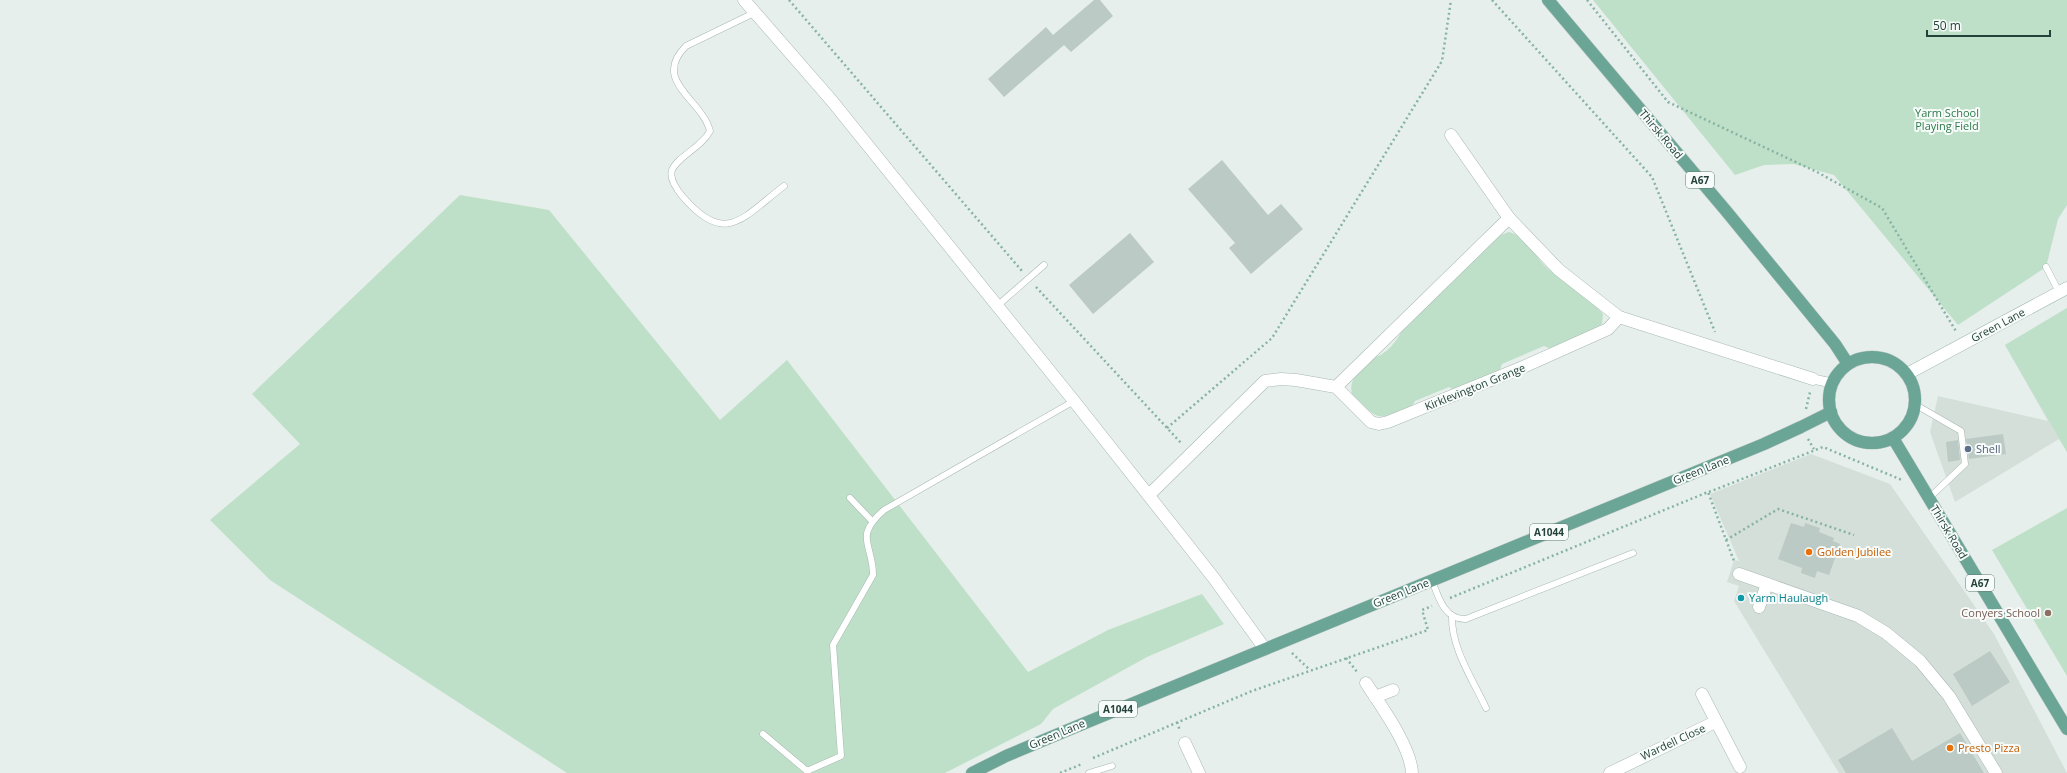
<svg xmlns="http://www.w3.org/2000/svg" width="2067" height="773" viewBox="0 0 2067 773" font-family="'Open Sans',sans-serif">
<rect width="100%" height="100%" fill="#e6efeb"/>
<!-- built -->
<g fill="#d4dfda">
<polygon points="2067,308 2067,452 2059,439 1955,502 1930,432 1938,396 2048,421 2005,345"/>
<polygon points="1811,454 1890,484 1994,634 2067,773 1839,773 1734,601 1739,586 1727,582 1734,560 1739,561 1710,494"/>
</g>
<!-- green -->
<g fill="#bfe0c8">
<polygon points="1593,0 2067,0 2067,205 2058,219 2046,267 1958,325 1834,175 1794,164 1764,165 1735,175"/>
<polygon points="460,195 549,210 720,420 787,360 1028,672 1108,630 1202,594 1224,624 1147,657 1053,709 1041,724 945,773 567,773 270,580 210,520 300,444 252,394"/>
<path d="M1509,232C1525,236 1533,253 1544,265C1562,283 1587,294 1603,314L1602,324L1592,331L1551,349L1544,346L1502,364L1500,370L1454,390L1449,387L1415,401L1412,406C1375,421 1381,422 1352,394C1348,378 1362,369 1372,358C1384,357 1400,339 1403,327L1498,236Z"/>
<polygon points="2067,308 2067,452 2005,345"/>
<polygon points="2067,508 2067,676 1992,550"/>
</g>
<!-- building -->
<g fill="#bbcac4">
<polygon points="1094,0 1100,0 1113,16 1071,52 1064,45 1004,97 988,79 1046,27 1053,35"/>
<polygon points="1222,160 1268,215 1281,204 1303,229 1251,274 1229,248 1235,243 1188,189"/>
<polygon points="1130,233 1154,262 1093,314 1069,285"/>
<polygon points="2003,434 2006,454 1969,459 1966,439"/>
<polygon points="1958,440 1960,460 1948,462 1946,442"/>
<polygon points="1791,523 1804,527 1805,523 1820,528 1819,532 1834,538 1833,541 1840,544 1829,575 1817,571 1815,578 1801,573 1802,568 1778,559"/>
<polygon points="1990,651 2010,682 1972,706 1953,674"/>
<polygon points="1892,728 1912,761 1960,733 1984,773 1846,773 1838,760"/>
</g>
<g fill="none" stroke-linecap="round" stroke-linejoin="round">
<defs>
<g id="service">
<path d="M756,12L686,46C651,81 702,99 710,131C702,147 677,157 672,170C669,179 677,190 683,197C726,247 743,217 784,186"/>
<polyline points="2046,267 2059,292"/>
<polyline points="997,306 1044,265"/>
<polyline points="1916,405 1961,431 1965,464 1929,498"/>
<polyline points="850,498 872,521"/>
<path d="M1432,580C1438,596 1444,620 1466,619L1633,553"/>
<path d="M1452,616C1451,648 1473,680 1486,708"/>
<path d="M763,734L807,771L841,756L833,645L873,575C873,544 853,537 884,510L1074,401"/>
<polyline points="1089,773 1112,766"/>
</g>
<polyline id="pedestrian" points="1813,379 1832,383"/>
<g id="minor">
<polyline points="744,0 832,101 1074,401 1213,577 1265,649"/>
<polyline points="1451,135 1509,218"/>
<polyline points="1619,317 1813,379"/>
<polyline points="1149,495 1265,381 1281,379 1296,380 1336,387 1371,422 1379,424 1388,422 1523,367 1608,329 1619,317 1559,270 1509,218 1336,387"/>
<polyline points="1739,574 1858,616 1886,633 1920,661 1949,696 1996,773"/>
<polyline points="1759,607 1767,584"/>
<path d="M1366,683C1381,706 1411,747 1412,773"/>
<polyline points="1702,694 1740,767"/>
<polyline points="1375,697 1393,690"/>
<polyline points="1185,743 1199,773"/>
<polyline points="1610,773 1715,722"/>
</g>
<polyline id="secondary" points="1907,374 2067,288"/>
<g id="primary">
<polyline points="1548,0 1727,212 1835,344 1848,364"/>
<circle cx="1872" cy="400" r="43"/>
<polyline points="1893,438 2067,729"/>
<polyline points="972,773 1006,756 1068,730 1764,444 1801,427 1831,412"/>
</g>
</defs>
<!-- service casing -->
<use href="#service" stroke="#a8b8b2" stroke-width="7"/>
<!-- pedestrian casing -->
<use href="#pedestrian" stroke="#a8b8b2" stroke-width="10"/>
<!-- minor casing -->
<use href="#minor" stroke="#a8b8b2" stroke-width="13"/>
<!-- secondary casing -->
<use href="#secondary" stroke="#a4bbb3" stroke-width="13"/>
<!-- primary casing -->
<use href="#primary" stroke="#c2cac8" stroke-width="13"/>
<!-- path -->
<g stroke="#86b3a5" stroke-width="2.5" stroke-dasharray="2 3" stroke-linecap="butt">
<polyline points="789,0 1022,271"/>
<polyline points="1492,0 1652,177 1715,332"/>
<polyline points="1587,0 1668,102 1817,172 1882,208 1957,333"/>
<polyline points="1036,287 1182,444"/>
<polyline points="1806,409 1810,392"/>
<polyline points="1167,428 1272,338 1442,61 1451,0"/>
<polyline points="1808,439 1814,449"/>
<polyline points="1709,492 1823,447 1902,480"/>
<polyline points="1726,540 1778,509 1854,535"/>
<polyline points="1450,598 1708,492 1734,561"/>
<polyline points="1292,653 1310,670"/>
<polyline points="1346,658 1358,673"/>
<polyline points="1177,722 1180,731"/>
<polyline points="1093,758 1252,691 1428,630 1422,610 1432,606"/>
<polyline points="1060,773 1082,764"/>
</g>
<!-- service -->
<use href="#service" stroke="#fff" stroke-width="6"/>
<!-- pedestrian -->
<use href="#pedestrian" stroke="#fff" stroke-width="9"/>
<!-- minor -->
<use href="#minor" stroke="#fff" stroke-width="12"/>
<!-- secondary -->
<use href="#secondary" stroke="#fff" stroke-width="12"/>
<!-- primary -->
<use href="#primary" stroke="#6aa596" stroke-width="12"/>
</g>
<!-- markers -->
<circle fill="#5c6f8a" stroke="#f7fbf9" stroke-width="1.5" cx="1968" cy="449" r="4"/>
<g fill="#e8710a" stroke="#f7fbf9" stroke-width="1.5">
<circle cx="1809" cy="552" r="4"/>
<circle cx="1950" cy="748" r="4"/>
</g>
<circle fill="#0f9aa8" stroke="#f7fbf9" stroke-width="1.5" cx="1741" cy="598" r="4"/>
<circle fill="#8d6e63" stroke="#f7fbf9" stroke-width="1.5" cx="2048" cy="613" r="4"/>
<g text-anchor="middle" stroke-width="4" stroke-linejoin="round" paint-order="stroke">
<!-- shield labels -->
<g fill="#f7fbf9" stroke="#637a73" stroke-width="1">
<rect x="1686" y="172" width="28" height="16" rx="3"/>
<rect x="1530" y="524" width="38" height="16" rx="3"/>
<rect x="1966" y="575" width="28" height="16" rx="3"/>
<rect x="1099" y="701" width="38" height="16" rx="3"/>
</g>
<g font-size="10" font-weight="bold" fill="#24423a">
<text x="1700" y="184">A67</text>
<text x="1549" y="536">A1044</text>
<text x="1980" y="587">A67</text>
<text x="1118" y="713">A1044</text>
</g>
<!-- park labels -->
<g font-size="11" fill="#2d7a4b" stroke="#f7fbf9">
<text x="1947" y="117">Yarm School<tspan x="1947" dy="13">Playing Field</tspan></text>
</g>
<!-- street labels -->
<g font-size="11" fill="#24423a" stroke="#f7fbf9">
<text transform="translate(1661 134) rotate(50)" y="4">Thirsk Road</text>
<text transform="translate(1998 325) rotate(-28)" y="4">Green Lane</text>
<text transform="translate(1475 387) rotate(-22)" y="4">Kirklevington Grange</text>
<text transform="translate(1701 470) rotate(-22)" y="4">Green Lane</text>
<text transform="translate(1949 532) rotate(59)" y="4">Thirsk Road</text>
<text transform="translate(1401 593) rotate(-22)" y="4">Green Lane</text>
<text transform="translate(1057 734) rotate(-23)" y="4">Green Lane</text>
<text transform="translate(1673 742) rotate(-25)" y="4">Wardell Close</text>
</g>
<!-- service labels -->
<g font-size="11" fill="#4e5e75" stroke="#f7fbf9" text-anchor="start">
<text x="1976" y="453">Shell</text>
</g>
<!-- food labels -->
<g font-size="11" fill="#c56008" stroke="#f7fbf9" text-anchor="start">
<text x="1817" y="556">Golden Jubilee</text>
<text x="1958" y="752">Presto Pizza</text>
</g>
<!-- culture labels -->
<g font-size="11" fill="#0d838f" stroke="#f7fbf9" text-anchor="start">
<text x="1749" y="602">Yarm Haulaugh</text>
</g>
<!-- education labels -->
<g font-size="11" fill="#785e54" stroke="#f7fbf9" text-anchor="end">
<text x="2040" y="617">Conyers School</text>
</g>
</g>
<!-- scale -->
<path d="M1927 30v6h123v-6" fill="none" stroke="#24423a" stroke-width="2"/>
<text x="1933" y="30" font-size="12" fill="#24423a" stroke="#f7fbf9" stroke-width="3" paint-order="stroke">50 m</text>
</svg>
